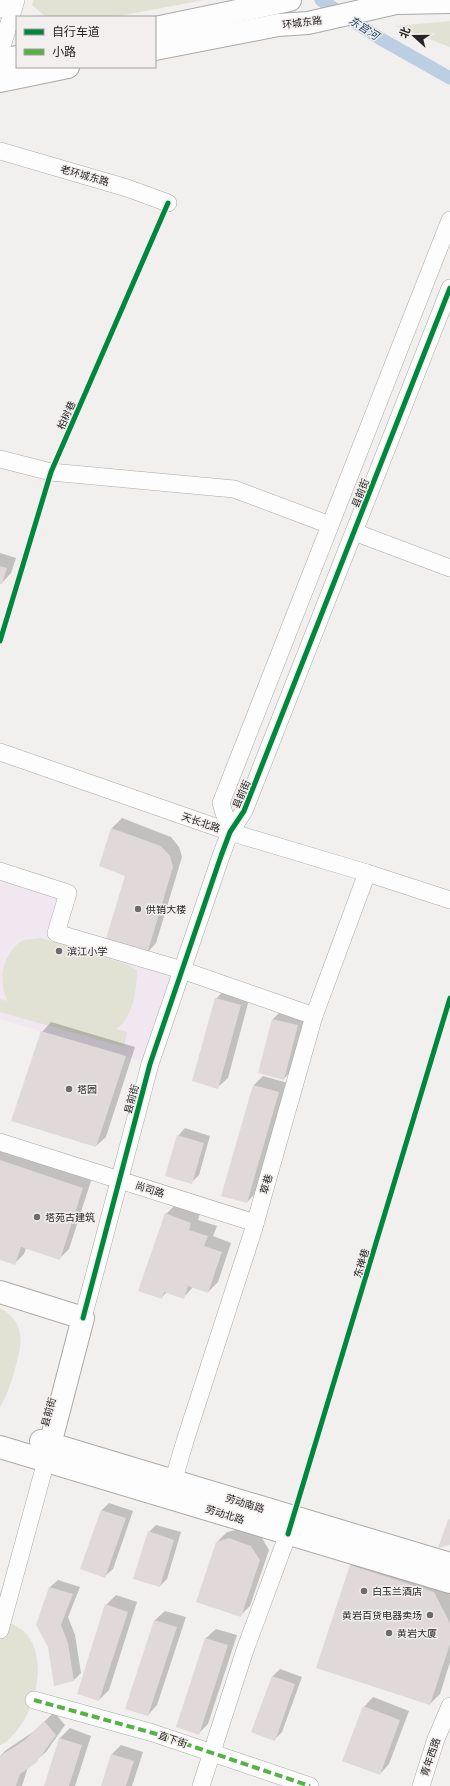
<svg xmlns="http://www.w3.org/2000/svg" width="450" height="1786" viewBox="0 0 450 1786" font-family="Quicksand,'Noto Sans SC',sans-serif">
<rect width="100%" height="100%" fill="#f2f0ef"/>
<!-- education -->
<polygon fill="#f1e7f1" points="0,871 68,893 56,932 182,970 150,1064 0,1019"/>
<!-- green -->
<g fill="#e1e1d4">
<polygon points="34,0 204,0 114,17 46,17 32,5"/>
<polygon points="450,21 450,47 395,26"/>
<path d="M41,938L126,964L137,970C136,992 134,1016 116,1029L127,1032L124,1047L0,1012V999L7,1001C0,981 0,965 13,949C15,947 19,942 22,941C27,939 35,939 41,938Z"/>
<path d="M0,1308C29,1324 21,1347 14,1373C10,1385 7,1396 0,1407Z"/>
<path d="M0,1591L10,1595L3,1619C12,1624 25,1629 30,1639C47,1665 34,1713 14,1734C10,1738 6,1743 0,1745Z"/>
</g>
<!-- shadow -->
<g fill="#0003">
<polygon points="0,553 16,558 11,573 2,583 0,583"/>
<polygon points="122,818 171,837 179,847 182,857 156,943 147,953 126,875 100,866 112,828"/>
<polygon points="225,989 250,996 228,1078 218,1087 216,999"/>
<polygon points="280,1012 305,1018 291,1071 284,1079 260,1072 273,1019"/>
<polygon points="51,1022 135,1047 106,1137 96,1146 42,1032"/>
<polygon points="263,1076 288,1083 257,1192 247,1202 254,1085"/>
<polygon points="185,1128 210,1136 199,1175 191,1183 178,1136"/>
<polygon points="0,1148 92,1178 69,1249 59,1259 26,1248 24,1254 14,1264 0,1259"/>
<polygon points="176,1204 200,1213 198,1220 217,1226 213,1236 231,1243 218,1282 208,1292 193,1287 183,1298 167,1292 161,1298 166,1214"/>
<polygon points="109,1503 133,1511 113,1569 105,1576 81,1568 102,1510"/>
<polygon points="156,1525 181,1532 167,1579 160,1586 149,1532"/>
<polygon points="240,1529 261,1536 269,1550 250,1606 241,1615 217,1542 227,1532"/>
<polygon points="361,1556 443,1583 450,1595 450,1662 440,1694 430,1704 351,1565"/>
<polygon points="58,1580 80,1587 68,1617 75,1635 81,1673 74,1680 37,1625 50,1587"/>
<polygon points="116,1595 137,1602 109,1690 99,1700 106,1605"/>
<polygon points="165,1611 186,1617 157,1705 148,1715 126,1708 155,1620"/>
<polygon points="216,1629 237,1635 208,1724 199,1733 206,1638"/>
<polygon points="280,1669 302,1677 282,1732 274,1740 252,1732 273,1676"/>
<polygon points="373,1697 409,1711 389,1764 380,1774 364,1707"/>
<polygon points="54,1712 65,1725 46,1752 28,1767 22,1786 0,1786 0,1756 6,1750 36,1730"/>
<polygon points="70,1728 91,1736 75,1786 45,1786 60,1738"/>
<polygon points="121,1745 143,1752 132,1786 102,1786 112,1754"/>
</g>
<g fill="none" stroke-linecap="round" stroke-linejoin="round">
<!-- canal -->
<polyline stroke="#bbcee2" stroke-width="13" points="321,0 381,39 450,78"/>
</g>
<!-- building -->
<g fill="#e0d8d9">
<polygon points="0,566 7,568 2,584 0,584"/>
<polygon points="111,828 161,846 170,856 173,867 147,954 105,942 125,876 99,866"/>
<polygon points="215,998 241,1005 218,1089 192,1081"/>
<polygon points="272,1019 298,1025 284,1080 258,1073"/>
<polygon points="41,1031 126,1056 96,1147 11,1121"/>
<polygon points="253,1085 279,1092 247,1203 221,1196"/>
<polygon points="177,1135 204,1143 192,1184 165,1176"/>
<polygon points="0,1160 83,1188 60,1260 21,1247 15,1265 0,1260"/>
<polygon points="165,1213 191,1223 189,1230 208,1236 204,1246 222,1252 208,1293 188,1286 184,1299 164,1292 162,1299 138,1291"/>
<polygon points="101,1510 126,1518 105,1578 80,1569"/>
<polygon points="450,1519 450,1545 438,1548 448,1520"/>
<polygon points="148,1531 174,1540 160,1587 133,1579"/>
<polygon points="229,1538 251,1546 260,1560 241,1617 196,1602 216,1542"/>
<polygon points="350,1565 434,1592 450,1623 450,1644 430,1705 316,1668"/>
<polygon points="49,1587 73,1594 61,1625 68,1643 74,1681 54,1686 48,1647 36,1625"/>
<polygon points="105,1604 128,1612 99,1701 77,1694"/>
<polygon points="154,1620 177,1627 148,1716 125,1709"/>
<polygon points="205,1638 228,1645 199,1735 176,1727"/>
<polygon points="272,1676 295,1684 275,1741 251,1732"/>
<polygon points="363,1706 400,1720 380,1775 342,1761"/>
<polygon points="44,1721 56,1735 36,1763 20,1774 16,1786 0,1786 0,1756 25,1740"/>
<polygon points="59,1738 82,1745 69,1786 44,1786"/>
<polygon points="111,1754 134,1761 126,1786 101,1786"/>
</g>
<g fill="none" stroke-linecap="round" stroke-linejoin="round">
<defs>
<g id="minor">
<polyline points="0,9 2,0"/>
<polyline points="0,53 16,0"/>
<polyline points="0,151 127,188 168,203"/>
<polyline points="0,459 51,472 234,489 330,525"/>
<polyline points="354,532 450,568"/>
<polyline points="0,752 230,832 367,873 450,900"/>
<polyline points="230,832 221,803 450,220"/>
<polyline points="0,871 68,893 56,933 182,970 314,1016"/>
<polyline points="0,1142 255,1223"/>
<polyline points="83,1318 150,1064 221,856 230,832 244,811 450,288"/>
<polyline points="170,1492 185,1441 253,1231 314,1016 367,873"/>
<polyline points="0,1630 46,1461"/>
<polyline points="34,1700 153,1733 310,1786"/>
<polyline points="201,1786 245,1650 288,1534"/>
<polyline points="421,1786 436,1739 450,1706"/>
</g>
<g id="major">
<polyline points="155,28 290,0"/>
<polyline points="155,49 278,25 308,23 396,3 450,2"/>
<polyline points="0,61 17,57"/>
<polyline points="0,81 68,67"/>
<polyline points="0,1292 83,1318 47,1456"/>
<polyline points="41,1441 450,1564"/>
<polyline points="0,1447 450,1582"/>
</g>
</defs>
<!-- minor casing -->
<use href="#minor" stroke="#aaa9a8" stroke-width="18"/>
<!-- major casing -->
<use href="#major" stroke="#aaa9a8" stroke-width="24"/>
<!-- minor -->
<use href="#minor" stroke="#fdfdfd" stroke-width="17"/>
<!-- major -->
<use href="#major" stroke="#fdfdfd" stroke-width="22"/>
<!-- quiet -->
<polyline stroke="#56b245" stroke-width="4" stroke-dasharray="8 4" stroke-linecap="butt" points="34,1700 153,1733 310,1786"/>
<defs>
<g id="cycleway">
<polyline points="0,641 51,472 168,203"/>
<polyline points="83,1318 150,1064 221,856 230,832 244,811 450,288"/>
<polyline points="288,1534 450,998"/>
</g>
</defs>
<!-- cycleway casing -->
<use href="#cycleway" stroke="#f3efee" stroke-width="8"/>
<!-- cycleway -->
<use href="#cycleway" stroke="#00873e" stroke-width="5"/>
</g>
<!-- markers -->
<g fill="#6d6b6b" stroke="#f3efee" stroke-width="1.5">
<circle cx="138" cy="909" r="4"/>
<circle cx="59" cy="951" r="4"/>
<circle cx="69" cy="1089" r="4"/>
<circle cx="37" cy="1217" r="4"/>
<circle cx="364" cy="1591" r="4"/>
<circle cx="430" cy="1615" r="4"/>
<circle cx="389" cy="1633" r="4"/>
</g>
<g text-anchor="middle" stroke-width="3" stroke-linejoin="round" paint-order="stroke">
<!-- street labels -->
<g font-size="10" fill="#262424" stroke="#f3efee">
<text transform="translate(302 22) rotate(-7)" y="4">环城东路</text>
<text transform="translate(85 175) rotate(16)" y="4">老环城东路</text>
<text transform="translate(66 415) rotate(-66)" y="4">柏树巷</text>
<text transform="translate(360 493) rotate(-68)" y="4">县前街</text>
<text transform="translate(241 794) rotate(-67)" y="4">县前街</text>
<text transform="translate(201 822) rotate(19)" y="4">天长北路</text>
<text transform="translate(131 1099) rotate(-75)" y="4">县前街</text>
<text transform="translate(266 1184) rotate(-74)" y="4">草巷</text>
<text transform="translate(150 1189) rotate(18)" y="4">尚司路</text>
<text transform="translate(361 1263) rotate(-73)" y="4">东禅巷</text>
<text transform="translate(48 1412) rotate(-75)" y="4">县前街</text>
<text transform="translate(245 1503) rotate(17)" y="4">劳动南路</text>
<text transform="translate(225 1514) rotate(17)" y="4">劳动北路</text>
<text transform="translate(173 1739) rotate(19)" y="4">直下街</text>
<text transform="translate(430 1757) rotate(-71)" y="4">青年西路</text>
</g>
<!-- poi labels -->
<g font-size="10" fill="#262424" stroke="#f3efee" text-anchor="start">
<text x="146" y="913">供销大楼</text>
<text x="67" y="955">滨江小学</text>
<text x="77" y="1093">塔园</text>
<text x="45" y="1221">塔苑古建筑</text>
<text x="372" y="1595">白玉兰酒店</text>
<text x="422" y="1619" text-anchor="end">黄岩百货电器卖场</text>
<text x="397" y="1637">黄岩大厦</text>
</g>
<!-- water labels -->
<g font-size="11" font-style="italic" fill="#144066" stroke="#f3efee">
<text transform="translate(364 28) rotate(33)" y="4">东官河</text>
</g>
</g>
<!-- legend -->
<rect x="16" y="16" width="140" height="52" fill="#f3efee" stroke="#a19e9d"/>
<rect x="24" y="29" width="20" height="6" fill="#00873e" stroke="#a19e9d"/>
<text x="52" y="36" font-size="12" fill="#262424">自行车道</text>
<rect x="24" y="49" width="20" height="6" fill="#56b245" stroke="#a19e9d"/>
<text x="52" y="56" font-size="12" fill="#262424">小路</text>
<!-- north arrow -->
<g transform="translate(414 36) rotate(291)" stroke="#f3efee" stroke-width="3" paint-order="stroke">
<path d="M0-3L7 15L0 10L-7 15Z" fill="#262424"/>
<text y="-6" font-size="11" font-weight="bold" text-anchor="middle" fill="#262424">北</text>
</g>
</svg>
